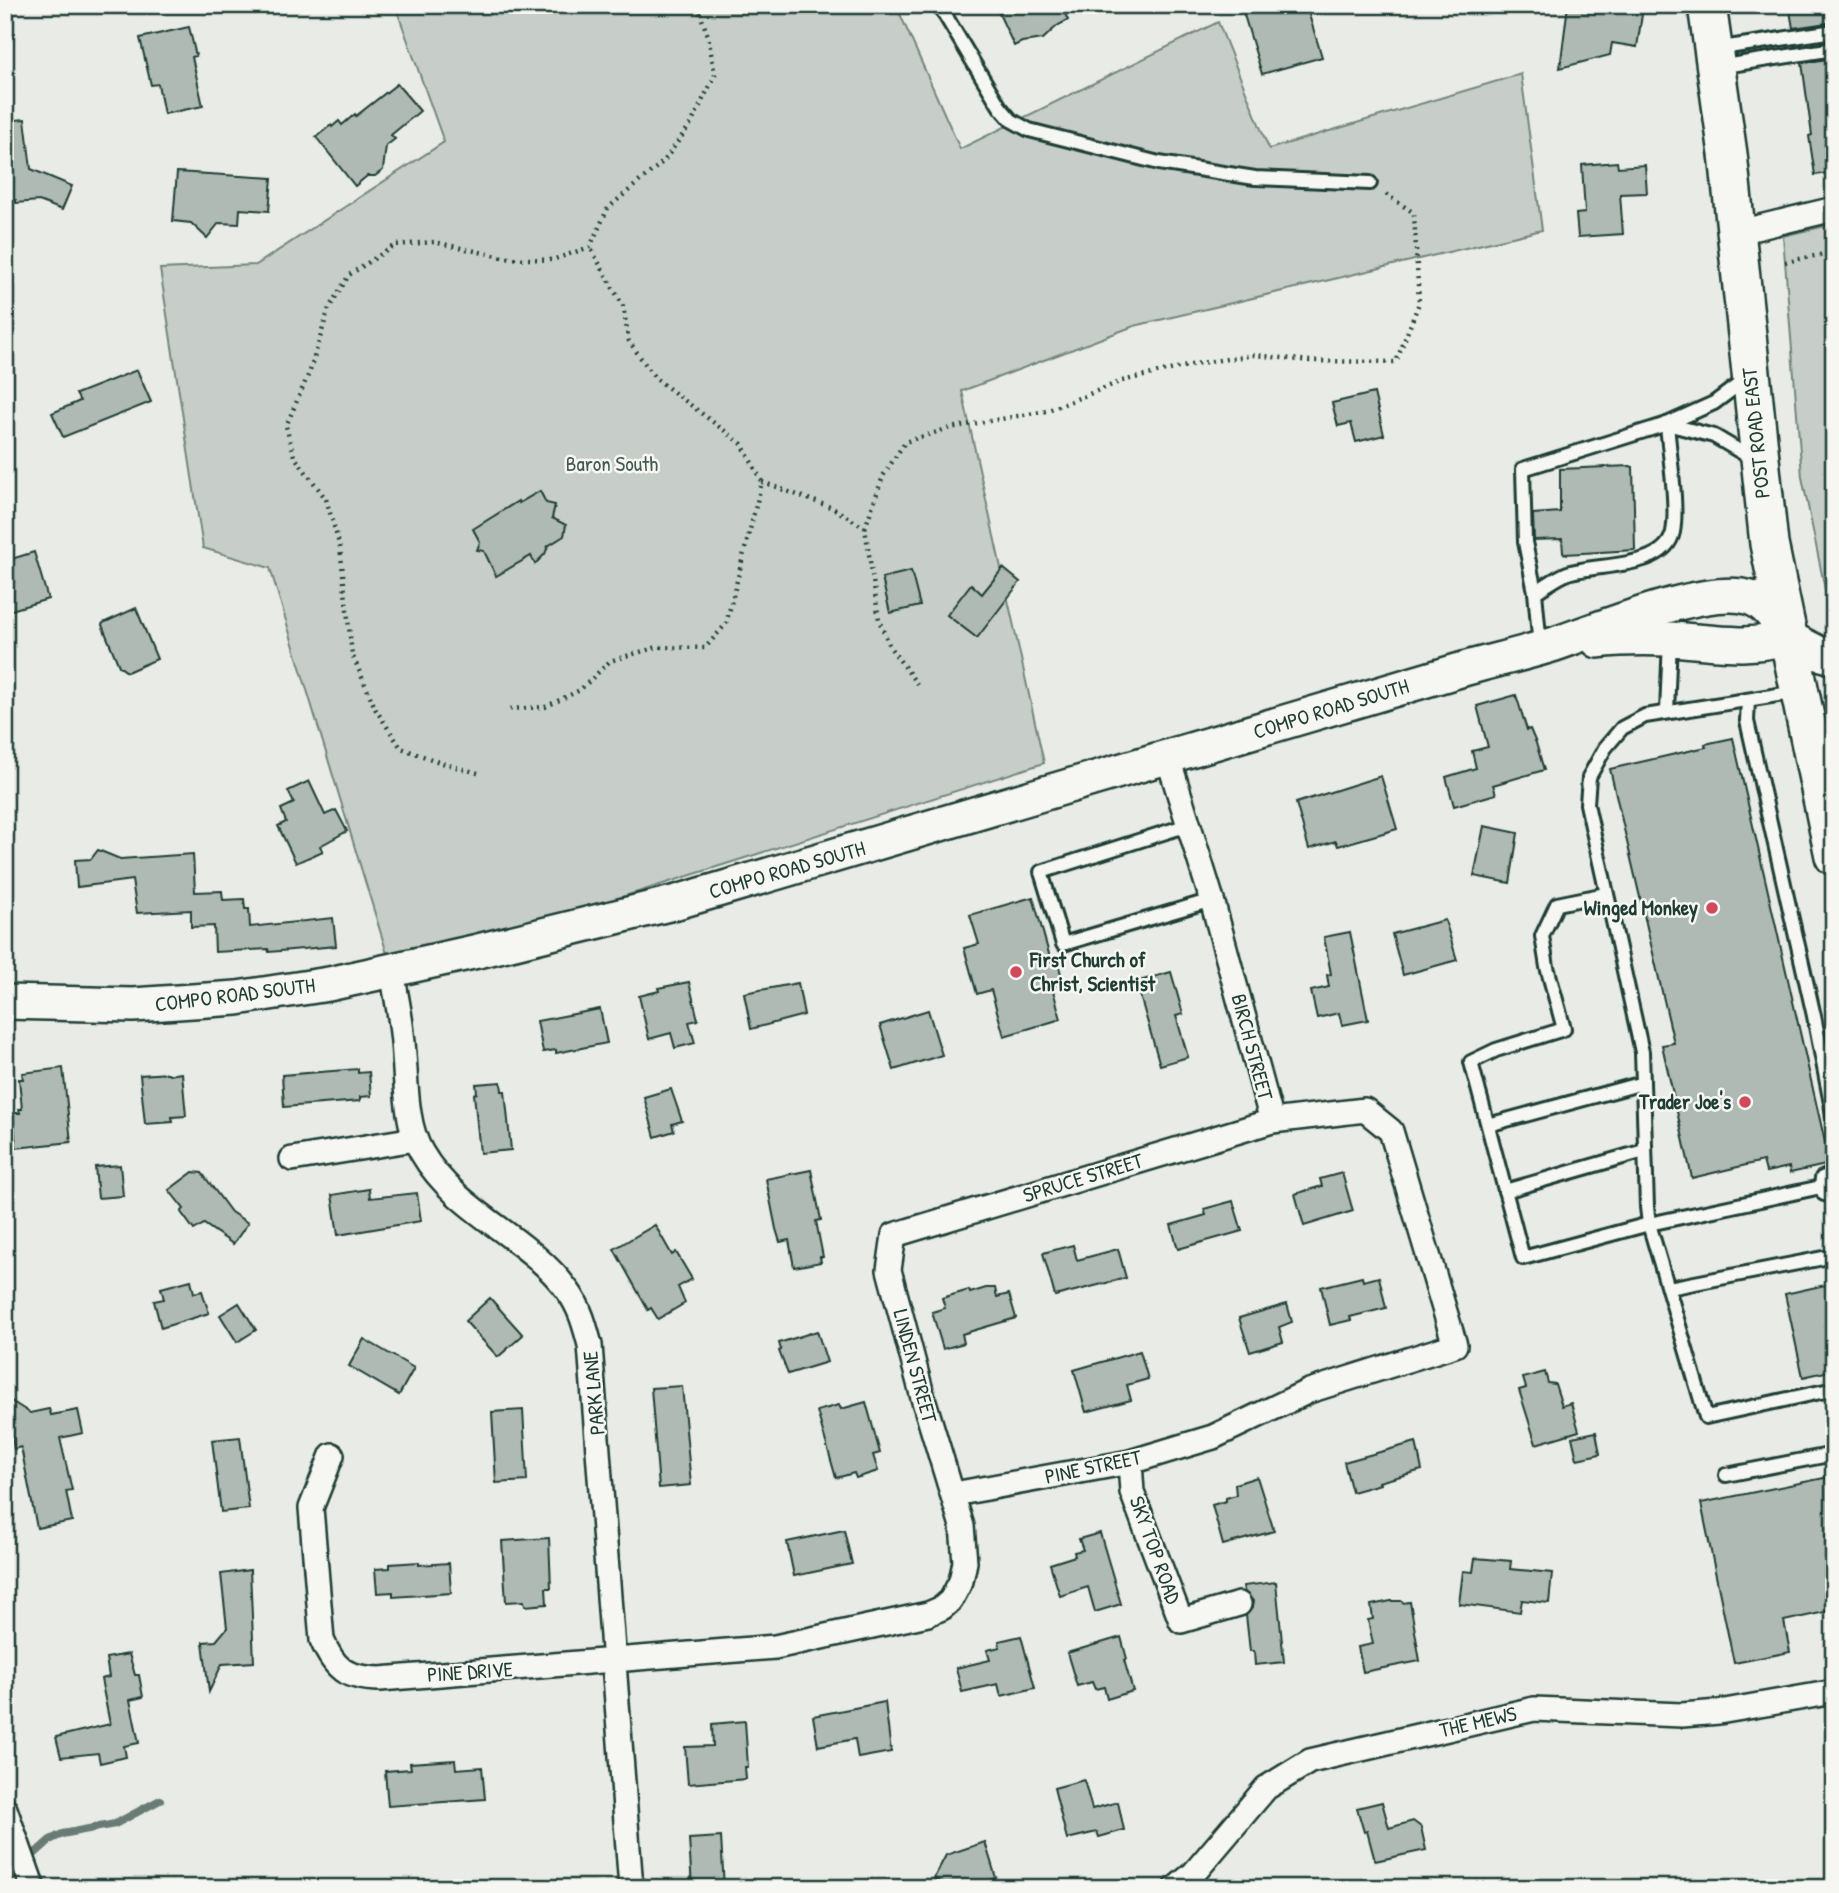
<svg xmlns="http://www.w3.org/2000/svg" width="1839" height="1893" viewBox="0 0 1839 1893" font-family="'Patrick Hand',sans-serif">
<rect width="100%" height="100%" fill="#e9ebe7"/>
<filter id="ink" filterUnits="userSpaceOnUse"><feTurbulence type="fractalNoise" baseFrequency=".0143" numOctaves="2"/><feDisplacementMap in="SourceGraphic" scale="14" xChannelSelector="R" yChannelSelector="G"/><feConvolveMatrix kernelMatrix="1 2 1 2 8 2 1 2 1" color-interpolation-filters="sRGB"/></filter>
<g filter="url(#ink)">
<!-- green -->
<g fill="#c7cec9" stroke="#73867e" stroke-width="2">
<polygon points="395,5 896,5 960,149 1218,22 1269,149 1521,74 1542,230 1134,326 962,391 1044,763 392,970 270,568 203,548 160,269 256,265 444,142"/>
<polygon points="1834,224 1834,610 1827,599 1802,477 1783,236"/>
</g>
<g fill="none" stroke-linecap="round" stroke-linejoin="round">
<!-- stream -->
<g stroke="#687c75" stroke-width="8">
<polyline points="31,1857 50,1840 62,1834 115,1824 160,1800"/>
<polyline points="5,1869 7,1868"/>
</g>
</g>
<!-- building -->
<g fill="#b0bab5" stroke="#1f3d34" stroke-width="2">
<polygon points="995,5 1061,5 1068,20 1057,26 1043,39 1022,42 1014,46"/>
<polygon points="1241,5 1306,5 1322,57 1262,74"/>
<polygon points="1568,5 1626,5 1643,8 1637,47 1612,43 1610,55 1560,68"/>
<polygon points="1789,5 1834,5 1834,22 1793,28"/>
<polygon points="189,27 196,56 192,57 203,106 164,114 158,84 151,85 140,38"/>
<polygon points="1834,58 1834,172 1815,175 1809,136 1812,135 1802,63"/>
<polygon points="397,84 420,111 391,135 395,139 386,146 383,170 375,176 367,176 355,186 316,137 331,125 332,127 339,121 342,125 355,114 356,116"/>
<polygon points="25,119 31,169 72,186 62,210 39,201 16,203 16,200 5,201 5,121"/>
<polygon points="1617,162 1618,167 1645,165 1647,193 1620,194 1623,234 1578,237 1576,214 1585,213 1582,165"/>
<polygon points="177,172 272,178 269,211 240,209 239,224 219,223 207,238 191,223 173,221"/>
<polygon points="137,370 151,402 63,437 52,413 80,401 76,394"/>
<polygon points="1374,393 1384,435 1356,442 1351,423 1338,426 1332,403"/>
<polygon points="1630,466 1633,467 1635,550 1565,554 1563,552 1562,539 1534,540 1533,514 1560,512 1560,469"/>
<polygon points="540,491 546,503 555,505 552,518 566,525 564,536 548,546 545,554 535,564 531,556 496,576 484,551 477,550 480,542 473,529 518,501 519,503"/>
<polygon points="34,552 48,599 5,612 5,561"/>
<polygon points="1003,568 1020,582 977,638 947,615 971,584 982,594"/>
<polygon points="911,571 920,606 890,613 882,578"/>
<polygon points="136,608 157,659 127,672 119,666 102,625 103,623"/>
<polygon points="1516,695 1527,730 1530,729 1536,743 1544,770 1493,785 1496,794 1454,806 1446,777 1476,768 1472,751 1488,747 1477,706"/>
<polygon points="1733,738 1830,1164 1790,1173 1789,1167 1766,1172 1763,1161 1692,1178 1662,1045 1674,1043 1610,769 1706,747 1705,744"/>
<polygon points="1381,776 1397,829 1338,846 1336,841 1309,849 1296,803"/>
<polygon points="309,781 325,815 336,810 347,831 320,846 323,851 296,863 278,826 286,822 281,809 294,803 288,791"/>
<polygon points="1484,826 1518,833 1510,883 1474,876"/>
<polygon points="98,850 120,859 193,854 195,892 222,891 223,900 244,899 245,909 249,909 250,927 333,918 336,946 269,952 268,949 215,952 214,926 191,927 191,910 137,913 132,880 77,887 75,860 91,859"/>
<polygon points="1033,897 1051,961 1057,960 1064,984 1052,987 1061,1019 1004,1036 991,990 977,994 964,948 979,944 970,915"/>
<polygon points="1445,920 1457,960 1403,975 1392,934"/>
<polygon points="1350,932 1368,1020 1342,1025 1339,1013 1317,1018 1311,991 1329,987 1327,975 1331,974 1324,937"/>
<polygon points="1171,972 1183,1014 1176,1016 1188,1057 1160,1065 1136,982"/>
<polygon points="689,982 698,1020 689,1022 695,1043 675,1048 671,1033 649,1039 639,996 659,991 658,988"/>
<polygon points="798,983 804,1015 751,1029 744,993"/>
<polygon points="600,1009 607,1043 556,1053 556,1050 543,1052 537,1021"/>
<polygon points="928,1010 942,1055 894,1070 880,1025"/>
<polygon points="63,1068 71,1142 16,1148 13,1113 20,1113 19,1109 22,1109 19,1079 23,1079 22,1073"/>
<polygon points="358,1069 358,1073 369,1072 371,1096 360,1097 360,1101 284,1107 282,1075"/>
<polygon points="168,1073 169,1075 182,1073 186,1116 172,1117 173,1122 145,1124 140,1075"/>
<polygon points="501,1082 502,1091 505,1091 511,1150 480,1153 474,1094 477,1093 476,1084"/>
<polygon points="671,1089 682,1121 672,1124 674,1131 655,1137 644,1097"/>
<polygon points="120,1165 123,1196 98,1198 95,1167"/>
<polygon points="811,1170 821,1220 816,1221 823,1257 820,1257 821,1262 794,1267 789,1240 780,1242 776,1229 766,1179"/>
<polygon points="193,1172 202,1173 231,1212 248,1223 233,1244 204,1224 194,1230 181,1212 184,1209 169,1190"/>
<polygon points="1342,1173 1353,1211 1304,1226 1295,1194 1322,1186 1320,1179"/>
<polygon points="369,1189 370,1198 417,1193 421,1221 338,1235 332,1195"/>
<polygon points="1233,1201 1242,1231 1178,1249 1171,1225 1206,1215 1204,1209"/>
<polygon points="655,1225 672,1255 676,1252 692,1279 678,1287 685,1303 658,1319 651,1308 648,1310 614,1249"/>
<polygon points="1073,1245 1077,1260 1118,1249 1126,1278 1055,1296 1043,1253"/>
<polygon points="1362,1277 1363,1281 1379,1277 1386,1308 1350,1317 1351,1320 1330,1325 1321,1287"/>
<polygon points="191,1280 194,1293 202,1291 209,1313 161,1328 154,1301 164,1299 161,1288"/>
<polygon points="1834,1283 1834,1370 1803,1377 1785,1294"/>
<polygon points="986,1288 995,1288 997,1297 1009,1294 1016,1318 962,1334 964,1343 943,1349 932,1312 945,1308 942,1298 969,1290 970,1293"/>
<polygon points="490,1298 523,1335 498,1357 465,1321"/>
<polygon points="239,1303 256,1330 237,1342 220,1315"/>
<polygon points="1287,1304 1292,1322 1279,1327 1283,1342 1250,1352 1239,1318"/>
<polygon points="817,1331 827,1362 788,1374 779,1351 781,1350 779,1343"/>
<polygon points="364,1339 414,1368 399,1395 349,1366"/>
<polygon points="1140,1351 1148,1379 1127,1385 1131,1400 1086,1412 1074,1370"/>
<polygon points="1545,1372 1548,1383 1555,1384 1562,1406 1571,1403 1579,1431 1536,1444 1519,1390 1526,1388 1523,1378"/>
<polygon points="682,1386 691,1485 659,1488 651,1388"/>
<polygon points="5,1397 30,1413 49,1409 51,1415 78,1410 83,1433 60,1438 72,1490 66,1491 72,1521 37,1528 21,1447 14,1449 11,1431 5,1428"/>
<polygon points="866,1402 880,1453 873,1455 878,1471 856,1478 854,1473 836,1478 817,1411 839,1405 841,1409"/>
<polygon points="523,1410 527,1481 496,1483 492,1412"/>
<polygon points="1596,1432 1600,1454 1577,1459 1572,1437"/>
<polygon points="240,1437 249,1509 221,1512 212,1440"/>
<polygon points="1416,1442 1422,1470 1379,1482 1380,1484 1352,1492 1344,1462"/>
<polygon points="1834,1476 1834,1610 1784,1621 1790,1652 1734,1663 1701,1503"/>
<polygon points="1257,1477 1274,1531 1223,1545 1212,1505 1226,1501 1226,1498 1236,1495 1235,1484"/>
<polygon points="844,1530 852,1564 794,1576 787,1542"/>
<polygon points="1100,1533 1121,1604 1095,1612 1088,1587 1060,1596 1050,1564 1075,1556 1074,1552 1083,1550 1079,1539"/>
<polygon points="549,1538 551,1588 546,1588 547,1604 525,1606 524,1601 506,1602 502,1541"/>
<polygon points="1475,1558 1511,1561 1510,1569 1552,1573 1549,1603 1522,1600 1520,1612 1459,1604 1463,1571 1473,1572"/>
<polygon points="419,1562 419,1565 449,1563 451,1593 393,1597 393,1592 377,1593 375,1569 390,1568 390,1564"/>
<polygon points="250,1570 254,1662 222,1664 209,1692 203,1642 216,1641 227,1628 221,1574"/>
<polygon points="1276,1582 1284,1662 1255,1665 1254,1651 1250,1651 1246,1615 1252,1608 1253,1601 1244,1591 1243,1586"/>
<polygon points="1391,1601 1402,1601 1403,1603 1410,1602 1420,1661 1363,1672 1358,1647 1373,1644 1368,1620 1373,1619 1371,1605"/>
<polygon points="1021,1636 1035,1688 1001,1696 998,1684 962,1692 956,1668 990,1660 987,1650 1000,1647 999,1641"/>
<polygon points="1121,1637 1127,1659 1124,1660 1133,1691 1107,1699 1104,1687 1095,1689 1092,1682 1077,1686 1067,1653"/>
<polygon points="129,1654 135,1675 139,1675 143,1697 130,1700 139,1743 124,1746 126,1757 100,1763 98,1753 61,1757 56,1737 110,1724 101,1679 109,1677 106,1658"/>
<polygon points="885,1702 891,1752 858,1758 855,1739 818,1746 813,1716"/>
<polygon points="745,1721 748,1767 745,1767 746,1779 688,1784 685,1747 713,1746 712,1724"/>
<polygon points="455,1760 456,1769 482,1767 485,1799 388,1806 385,1771 411,1769 410,1763"/>
<polygon points="1084,1780 1092,1809 1118,1802 1124,1830 1099,1837 1097,1832 1067,1839 1054,1788"/>
<polygon points="1382,1802 1389,1828 1413,1821 1421,1827 1426,1850 1375,1861 1367,1831 1364,1832 1357,1808"/>
<polygon points="721,1837 724,1888 692,1888 689,1839"/>
<polygon points="985,1842 996,1878 967,1888 935,1888 939,1881 934,1878 946,1855"/>
</g>
<g fill="none" stroke-linecap="round" stroke-linejoin="round">
<defs>
<g id="lane">
<polyline points="939,5 1000,107 1011,120 1029,130 1159,163 1255,178 1370,183"/>
<polyline points="1715,49 1834,31"/>
<polyline points="1717,67 1834,49"/>
<polyline points="1667,424 1714,436 1753,459"/>
<path d="M1535,592C1546,586 1557,577 1568,573C1597,563 1665,570 1673,532C1678,506 1669,452 1667,424"/>
<polyline points="1540,647 1535,592 1525,542 1523,469 1667,424 1714,403 1746,379"/>
<polyline points="1797,692 1645,716 1622,728 1605,748 1589,777 1587,804 1642,1052 1647,1207 1649,1224 1706,1417 1834,1389"/>
<polyline points="1748,700 1747,721 1814,1016 1834,1119"/>
<polyline points="1667,712 1670,639"/>
<polyline points="1188,825 1041,872 1063,944 1212,900"/>
<polyline points="1606,894 1557,904 1542,936 1547,967 1564,1029 1496,1050 1471,1062 1523,1258 1649,1224 1821,1187"/>
<polyline points="1488,1125 1643,1083"/>
<polyline points="1834,1173 1822,1178 1821,1187 1824,1194 1834,1195"/>
<polyline points="1505,1191 1644,1151"/>
<polyline points="1669,1288 1834,1256"/>
<polyline points="1726,1475 1834,1454"/>
</g>
<g id="street">
<polyline points="1735,233 1834,209"/>
<path d="M392,970C395,991 400,1012 402,1033C407,1070 403,1122 422,1153C457,1213 528,1236 568,1291C580,1307 585,1326 590,1345L631,1888"/>
<polyline points="292,1159 415,1139"/>
<path d="M332,1455L311,1508L322,1640C335,1670 346,1678 380,1679L775,1647L928,1614L942,1608L951,1600L961,1581L965,1562L962,1526L923,1398L889,1270L894,1235L1272,1121"/>
<polyline points="1130,1462 1132,1492 1181,1621 1239,1604"/>
<polyline points="954,1494 1130,1462 1213,1437 1309,1391 1455,1345 1391,1131 1365,1110 1272,1121 1212,900 1168,758"/>
<polyline points="5,1809 33,1888"/>
<polyline points="1176,1888 1194,1873 1266,1788 1310,1761 1534,1709 1682,1715 1719,1712 1834,1692"/>
</g>
<g id="secondary">
<polyline points="1787,637 1818,653 1834,657"/>
<path d="M1598,641C1622,638 1645,638 1669,639C1709,641 1748,650 1787,637"/>
<path d="M5,1002L133,1005L237,998L329,984L478,951L677,902L1467,668C1496,660 1526,653 1555,644C1599,629 1709,583 1751,598C1769,605 1778,622 1787,637"/>
</g>
<polyline id="primary" points="1707,5 1728,154 1769,544 1834,856"/>
</defs>
<!-- lane casing -->
<use href="#lane" stroke="#1f3d34" stroke-width="18"/>
<!-- street casing -->
<use href="#street" stroke="#1f3d34" stroke-width="28"/>
<!-- secondary casing -->
<use href="#secondary" stroke="#1f3d34" stroke-width="38"/>
<!-- primary casing -->
<use href="#primary" stroke="#1f3d34" stroke-width="42"/>
<!-- path -->
<g stroke="#1f3d34" stroke-width="4.5" stroke-dasharray="2 5" stroke-linecap="butt">
<polyline points="1785,262 1834,252"/>
<polyline points="762,482 833,508 865,528 879,620 890,647 917,684"/>
<polyline points="865,528 883,476 905,442 950,428 1046,411 1122,381 1200,363 1254,355 1310,361 1396,362 1419,303 1414,213 1384,193"/>
<polyline points="510,709 545,707 580,690 610,661 657,647 705,648 726,624 762,482 742,444 655,378 629,341 623,306 590,247"/>
<polyline points="478,773 445,764 401,748 376,710 352,654 340,547 326,499 294,456 286,426 310,371 329,308 349,275 395,245 434,242 507,258 552,260 590,247 608,208 664,161 692,122 715,75 708,36 697,5"/>
</g>
<!-- lane -->
<use href="#lane" stroke="#f6f6f2" stroke-width="12"/>
<!-- street -->
<use href="#street" stroke="#f6f6f2" stroke-width="23"/>
<!-- secondary -->
<use href="#secondary" stroke="#f6f6f2" stroke-width="33"/>
<!-- primary -->
<use href="#primary" stroke="#f6f6f2" stroke-width="37"/>
</g>
</g>
<!-- markers -->
<g fill="#d1495b" stroke="#f6f6f2" stroke-width="2.5">
<circle cx="1712" cy="908" r="7"/>
<circle cx="1016" cy="972" r="7"/>
<circle cx="1745" cy="1102" r="7"/>
</g>
<g text-anchor="middle" stroke-width="5" stroke-linejoin="round" paint-order="stroke">
<!-- street labels -->
<g font-size="21" fill="#1f3d34" stroke="#f6f6f2">
<text transform="translate(1756 433) rotate(-96)" y="7">POST ROAD EAST</text>
<text transform="translate(1331 709) rotate(-17)" y="7">COMPO ROAD SOUTH</text>
<text transform="translate(787 870) rotate(-16)" y="7">COMPO ROAD SOUTH</text>
<text transform="translate(235 995) rotate(-7)" y="7">COMPO ROAD SOUTH</text>
<text transform="translate(1252 1047) rotate(75)" y="7">BIRCH STREET</text>
<text transform="translate(1083 1178) rotate(-17)" y="7">SPRUCE STREET</text>
<text transform="translate(915 1366) rotate(75)" y="7">LINDEN STREET</text>
<text transform="translate(594 1393) rotate(-95)" y="7">PARK LANE</text>
<text transform="translate(1093 1467) rotate(-12)" y="7">PINE STREET</text>
<text transform="translate(1155 1550) rotate(70)" y="7">SKY TOP ROAD</text>
<text transform="translate(470 1672) rotate(-4)" y="7">PINE DRIVE</text>
<text transform="translate(1478 1722) rotate(-13)" y="7">THE MEWS</text>
</g>
<!-- park labels -->
<g font-size="21" fill="#415a52" stroke="#f6f6f2">
<text x="612" y="471">Baron South</text>
</g>
<!-- poi labels -->
<g font-size="21" font-weight="bold" fill="#1f3d34" stroke="#f6f6f2" text-anchor="end">
<text x="1698" y="915">Winged Monkey</text>
<text x="1030" y="967" text-anchor="start">First Church of<tspan x="1030" dy="24">Christ, Scientist</tspan></text>
<text x="1731" y="1109">Trader Joe's</text>
</g>
</g>
<!-- margin -->
<rect width="1839" height="1893" fill="none" stroke="#f6f6f2" stroke-width="28"/>
<rect x="14" y="14" width="1811" height="1865" fill="none" stroke="#1f3d34" stroke-width="2.5" filter="url(#ink)"/>
</svg>
